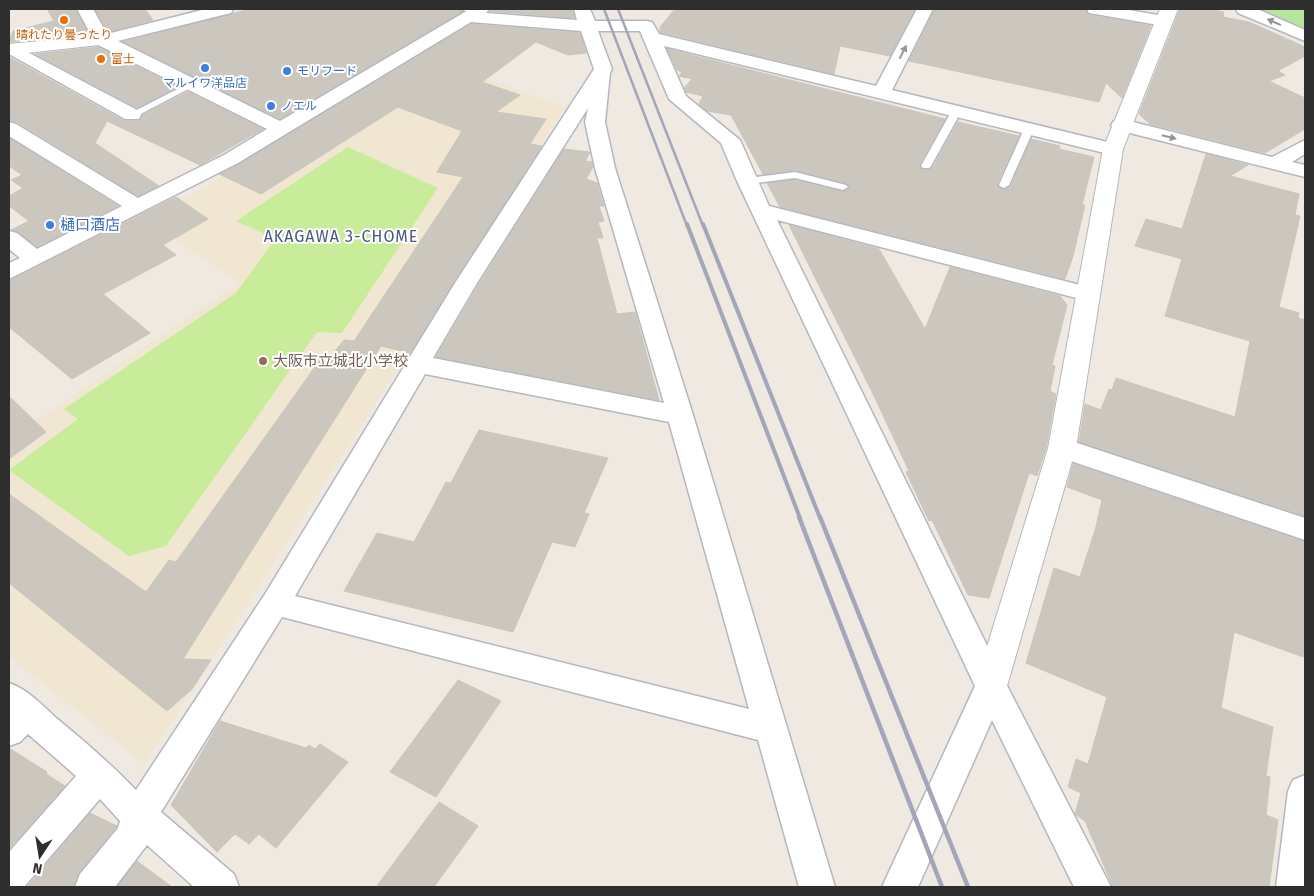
<svg xmlns="http://www.w3.org/2000/svg" width="1314" height="896" viewBox="0 0 1314 896" font-family="'Fira Sans','Noto Sans JP',sans-serif">
<rect width="100%" height="100%" fill="#efe9e1"/>
<!-- education -->
<polygon fill="#f0e6d1" points="420,54 565,107 145,764 9,657 9,439 239,283 144,219 191,196"/>
<!-- green -->
<polygon fill="#b6e59e" points="1251,9 1305,10 1305,32"/>
<!-- pitch -->
<polygon fill="#c9ec9a" points="348,147 438,188 342,333 317,332 166,546 129,556 9,470 78,419 64,409 236,293 275,239 236,221"/>
<!-- building -->
<g fill="#cbc7bf" stroke="#cbc5ba">
<polygon points="47,9 75,9 89,34 9,42 13,31 54,21"/>
<polygon points="95,9 145,9 153,20 108,32"/>
<polygon points="250,9 459,9 462,12 280,119 123,42"/>
<polygon points="491,9 572,9 574,18 490,11"/>
<polygon points="675,9 915,9 890,56 840,46 834,74 660,32 660,27"/>
<polygon points="935,9 1085,9 1089,15 1151,26 1122,98 1106,83 1099,102 909,61"/>
<polygon points="1180,9 1209,9 1224,12 1223,17 1249,22 1305,47 1305,56 1278,71 1285,75 1269,81 1305,98 1305,129 1265,153 1150,124 1139,114"/>
<polygon points="471,24 580,33 586,53 568,55 536,42 482,82 520,95 496,112 546,119 530,144 542,146 410,353 381,346 183,659 211,660 192,689 167,711 9,583 9,494 146,592 169,560 176,562 322,357 329,359 344,340 354,341 463,177 437,172 462,131 398,107 261,194 219,174"/>
<polygon points="98,47 178,87 137,108 35,54"/>
<polygon points="667,49 945,119 919,165 923,170 929,170 933,167 958,122 1019,136 997,184 1003,190 1011,186 1031,139 1060,146 1059,149 1094,157 1082,205 1085,205 1073,256 1065,279 780,207 767,183 795,180 843,192 850,187 846,183 795,170 763,174 731,115 707,111 699,104 703,96 686,92 684,88 692,79 679,76 682,72 677,70"/>
<polygon points="9,57 124,121 139,121 143,115 188,92 263,129 200,165 107,121 95,143 159,186 138,196 17,122 9,120"/>
<polygon points="9,138 118,206 37,247 18,232 11,230 29,221 9,206 9,196 23,188 11,180 22,175 9,166"/>
<polygon points="564,149 590,152 585,161 592,162 593,167 586,179 597,183 604,206 599,206 604,221 598,222 603,238 597,238 617,314 635,312 659,400 436,357 479,284"/>
<polygon points="1206,154 1248,165 1230,176 1299,194 1295,215 1300,216 1279,307 1299,313 1298,318 1305,320 1305,516 1079,442 1085,404 1101,410 1109,389 1112,390 1116,378 1235,417 1250,341 1165,316 1182,259 1135,246 1146,219 1182,229"/>
<polygon points="176,197 208,219 163,245 176,255 103,294 150,333 72,379 9,327 9,281"/>
<polygon points="789,225 879,249 925,329 950,267 1060,296 1067,305 1052,365 1055,366 1050,391 1056,394 1046,448 1037,476 1029,473 989,598 968,595 932,520 929,521 906,472 909,471 875,398"/>
<polygon points="9,396 46,432 9,459"/>
<polygon points="479,430 608,458 584,513 589,514 575,547 552,542 513,632 344,591 377,533 414,542 446,482 451,483"/>
<polygon points="1073,464 1305,542 1305,635 1303,657 1234,632 1221,708 1273,727 1266,776 1270,777 1266,815 1278,820 1269,887 1113,887 1085,821 1075,814 1081,793 1068,787 1076,759 1088,764 1107,697 1026,663 1054,568 1080,577 1096,527 1102,500 1067,487"/>
<polygon points="458,680 501,701 436,797 390,772"/>
<polygon points="220,721 306,748 309,745 315,749 320,744 348,762 276,848 259,834 249,844 235,834 217,852 171,805"/>
<polygon points="9,748 47,772 46,774 65,786 9,849"/>
<polygon points="439,802 478,826 434,887 376,887"/>
<polygon points="90,813 117,826 79,873 73,887 27,887"/>
<polygon points="137,861 172,887 117,887"/>
</g>
<g fill="none" stroke-linecap="round" stroke-linejoin="round">
<defs>
<g id="service">
<polygon points="461,9 471,9 479,13 475,15"/>
<polygon points="189,83 196,85 135,117 127,115"/>
<polygon points="956,109 961,112 931,166 929,168 923,168 921,166 951,112"/>
<polygon points="1029,126 1034,129 1009,185 1004,188 1001,187 999,185 1024,129"/>
<polygon points="795,172 846,185 848,187 843,190 795,178 747,184 742,181 747,178"/>
</g>
<g id="minor">
<path d="M77,9H93L107,34L206,9H233L231,13L118,41L280,121L470,9H489L486,13L577,20L574,9H590L595,21H646L652,22L659,34L876,86L917,9H933L892,90L1120,145L1123,149L1120,153L1113,155L664,46L686,96L740,140L769,206L1088,287L1096,289L1099,294L1096,299L1088,301L777,220L1002,676L1111,887H1074L992,720L918,887H882L975,686L737,181L721,143L669,99L640,31H598L612,69L610,73L605,122L615,168L693,415L835,887H799L758,740L282,617L161,812L234,874L239,887H194L147,845L115,887H75L80,874L118,828L120,821L100,799L24,887H9V852L76,776L28,734L20,742L9,746V683C27,689 41,704 55,717C83,740 111,764 136,790L265,594L455,283L594,69L581,31L471,22L238,163L9,279V263L20,258L9,249V231L17,233L37,249L122,206L9,136V122L16,124L138,198L224,155L267,129L96,44ZM588,108L585,122L595,168L664,403L433,358L477,283ZM425,374L669,422L749,709L295,596Z"/>
<polygon points="1087,9 1123,9 1164,16 1170,17 1172,21 1170,25 1164,26 1095,14 1089,13"/>
<polygon points="1236,9 1257,9 1305,30 1305,41 1238,13"/>
<polygon points="14,45 139,111 141,115 139,119 125,119 9,54 9,46"/>
<polygon points="1121,119 1272,157 1305,140 1305,154 1292,162 1305,165 1305,177 1114,129 1111,125 1114,121"/>
<polygon points="1062,438 1305,518 1305,540 1053,455 1049,448 1053,441"/>
<polygon points="1305,775 1305,887 1276,887 1288,791 1293,780"/>
</g>
<g id="tertiary">
<polygon points="1160,9 1178,9 1123,149 1076,448 1007,686 1003,696 991,701 979,696 975,686 1048,448 1103,149"/>
<polygon points="102,35 108,36 111,40 108,44 9,55 9,44"/>
</g>
</defs>
<!-- service casing -->
<use href="#service" stroke="#b4b7c1" stroke-width="3"/>
<!-- minor casing -->
<use href="#minor" stroke="#b4b7c1" stroke-width="3"/>
<!-- tertiary casing -->
<use href="#tertiary" stroke="#b4b7c1" stroke-width="2"/>
<!-- service -->
<use href="#service" fill="#fff" fill-rule="evenodd"/>
<!-- minor -->
<use href="#minor" fill="#fff" fill-rule="evenodd"/>
<!-- tertiary -->
<use href="#tertiary" fill="#fff" fill-rule="evenodd"/>
<!-- rail-far2 -->
<g stroke="#a3a6b8" stroke-width="2.5">
<polyline points="604,9 687,226"/>
<polyline points="618,9 703,226"/>
</g>
<!-- rail-far1 -->
<g stroke="#a3a6b8" stroke-width="4">
<polyline points="687,224 800,518"/>
<polyline points="703,224 820,518"/>
</g>
<!-- rail -->
<g stroke="#a3a6b8" stroke-width="4.5">
<polyline points="799,517 942,887"/>
<polyline points="820,517 968,887"/>
</g>
</g>
<!-- one-way arrows -->
<defs><path id="oneway-solid" d="M-6-.8H1V-3.2L6.5 0L1 3.2V.8H-6Z" transform="scale(1.25)"/></defs>
<g fill="#969696">
<use href="#oneway-solid" transform="translate(1274 22) rotate(-156)"/>
<use href="#oneway-solid" transform="translate(903 52) rotate(-63)"/>
<use href="#oneway-solid" transform="translate(1169 137) rotate(14)"/>
</g>
<!-- markers -->
<g fill="#e8710a" stroke="#fff" stroke-width="2">
<circle cx="64" cy="20" r="5"/>
<circle cx="101" cy="59" r="5"/>
</g>
<g fill="#3f7fe0" stroke="#fff" stroke-width="2">
<circle cx="205" cy="68" r="5"/>
<circle cx="287" cy="71" r="5"/>
<circle cx="271" cy="106" r="5"/>
<circle cx="50" cy="225" r="5"/>
</g>
<circle fill="#8d6e63" stroke="#fff" stroke-width="2" cx="263" cy="361" r="5"/>
<g text-anchor="middle" stroke-width="4" stroke-linejoin="round" paint-order="stroke">
<!-- far-food labels -->
<g font-size="12" fill="#c56008" stroke="#fff">
<text x="64" y="39">晴れたり曇ったり</text>
<text x="111" y="63" text-anchor="start">富士</text>
</g>
<!-- far-shop labels -->
<g font-size="12" fill="#366cbe" stroke="#fff" text-anchor="start">
<text x="297" y="75">モリフード</text>
<text x="205" y="87" text-anchor="middle">マルイワ洋品店</text>
<text x="281" y="110">ノエル</text>
</g>
<!-- shop labels -->
<g font-size="15" fill="#366cbe" stroke="#fff" text-anchor="start">
<text x="60" y="230">樋口酒店</text>
</g>
<!-- education labels -->
<g font-size="15" fill="#785e54" stroke="#fff" text-anchor="start">
<text x="273" y="366">大阪市立城北小学校</text>
</g>
<!-- neighbourhood labels -->
<g font-size="16" letter-spacing="1" fill="#4d5680" stroke="#fff">
<text x="341" y="242">AKAGAWA 3-CHOME</text>
</g>
</g>
<!-- border -->
<rect width="1314" height="896" fill="none" stroke="#2e2e2e" stroke-width="20"/>
<!-- north arrow -->
<g transform="translate(40 856) rotate(192)" stroke="#ffffff" stroke-width="4" paint-order="stroke">
<path d="M0-4L9 19L0 12L-9 19Z" fill="#2e2e2e"/>
<text y="-8" font-size="14" font-weight="bold" text-anchor="middle" fill="#2e2e2e">N</text>
</g>
</svg>
